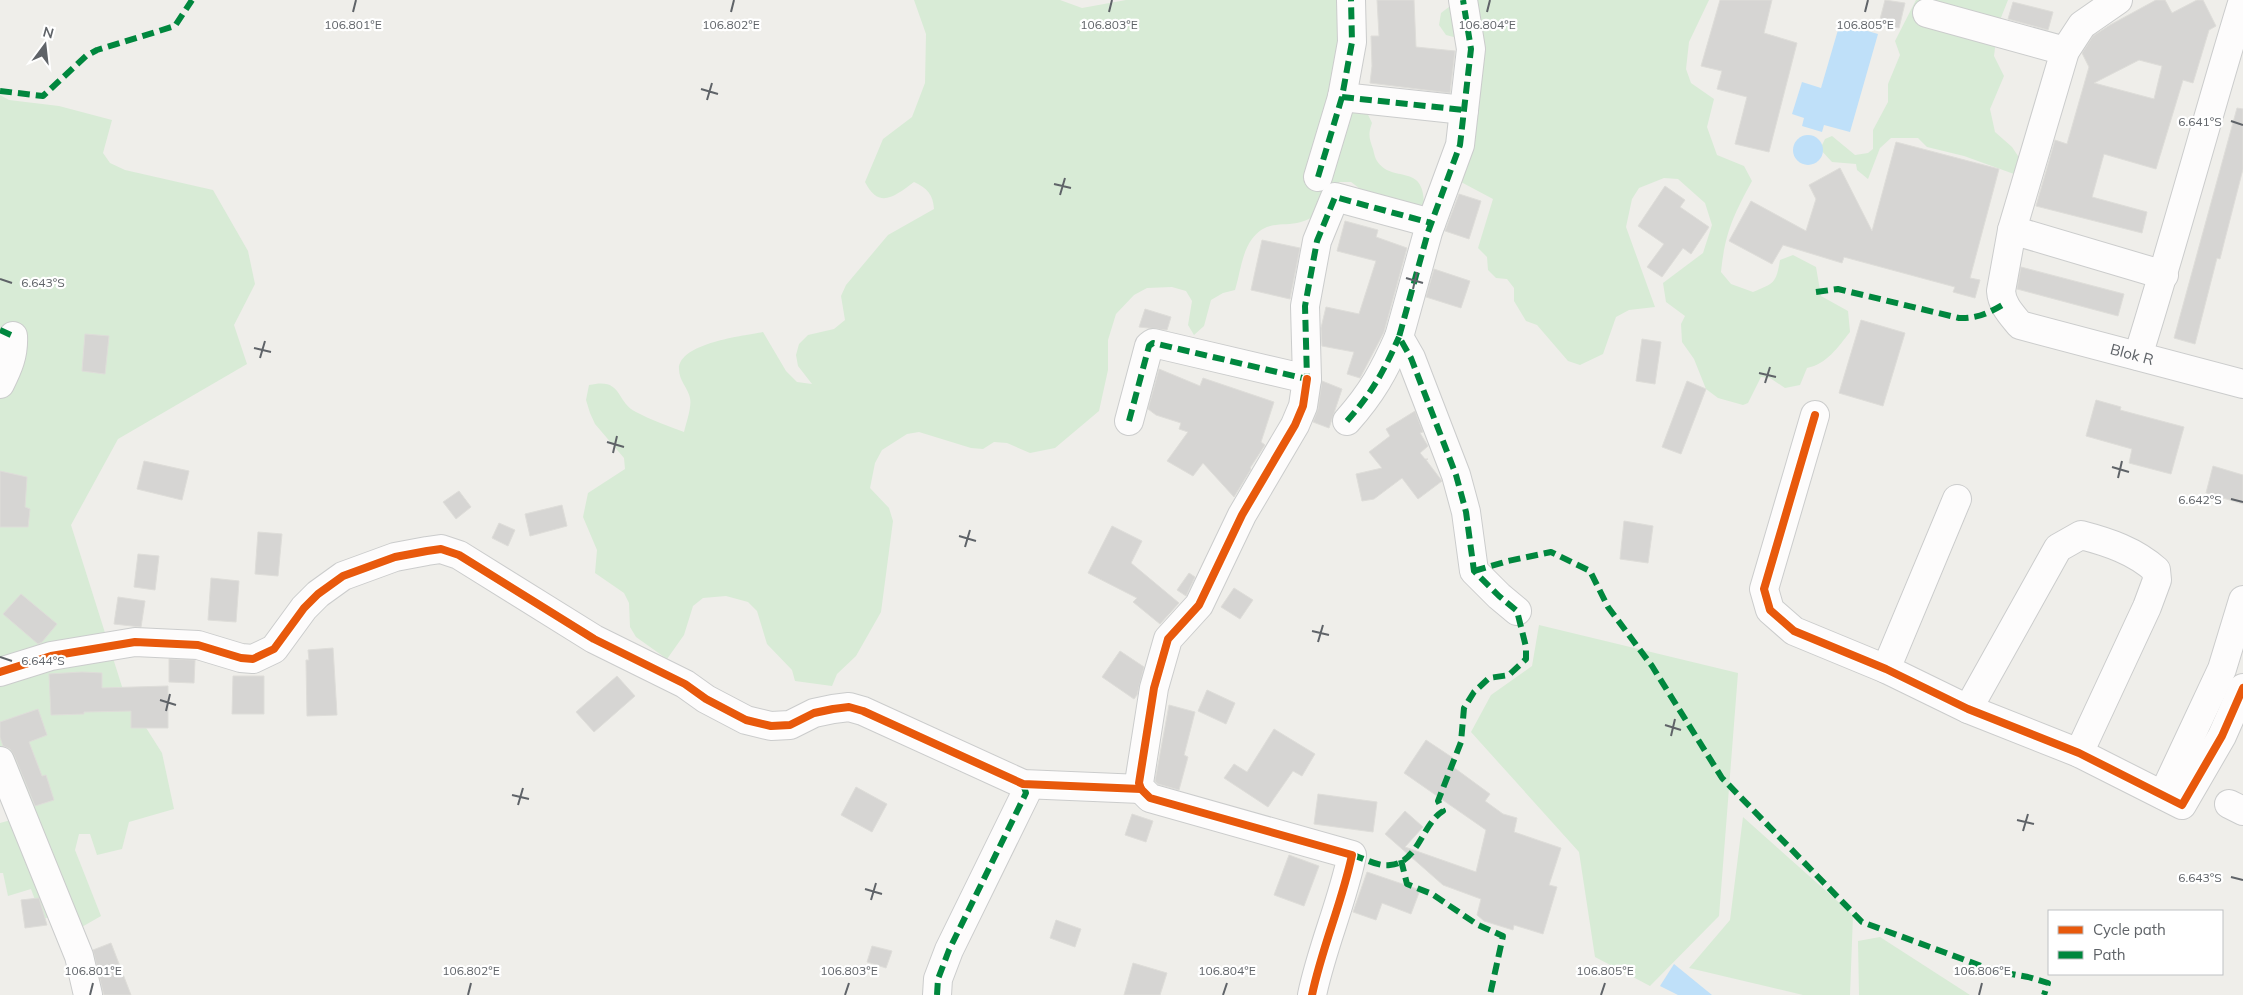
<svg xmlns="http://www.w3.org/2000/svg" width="2243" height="995" viewBox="0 0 2243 995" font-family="Mulish,sans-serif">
<rect width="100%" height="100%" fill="#efeeea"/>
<!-- green -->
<g fill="#d8ebd6">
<path d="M914,0H1060L1082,8L1126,0H1356L1338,52L1372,123C1368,134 1369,138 1373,149C1374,153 1375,158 1377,161C1392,184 1424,162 1424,204L1414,213L1371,197L1351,182H1339C1331,201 1319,219 1297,223C1279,226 1266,221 1252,239C1242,252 1240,274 1235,290L1223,293L1211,300L1204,326L1194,335L1188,325L1192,301L1186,291L1172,287L1147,288L1134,295L1116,314L1108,340V370L1099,411L1055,448L1030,453L1007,443L994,442L983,449L971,448L919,432L907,434L882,450L875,463L870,488L889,508L893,521L881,612L856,656L837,674L832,686L795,681L792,670L767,644L757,611L748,602L726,596L703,598L693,606L684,635L667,659L636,637L630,627L629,603L624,593L595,573L597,550L583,517L588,493L625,469L624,458L595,424L590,413L586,400L589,385C623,377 615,401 636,412C651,420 668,426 684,432C686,423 692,407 690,398C688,388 679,381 679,369C679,343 743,336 763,332L786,371L797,382L812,384L798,366L796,355L799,344L808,335L834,329L845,320L841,296L846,285L888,235L934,209C933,194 927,188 914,182C895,196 879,210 865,182L883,139L912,117L925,83L926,34Z"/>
<path d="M1458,0H1709L1689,42L1686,69L1691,83L1714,99L1707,127L1717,155L1744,166L1752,181C1733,216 1725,233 1721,272L1731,284L1753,292C1774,283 1776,284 1780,260L1793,255L1816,267L1821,296L1848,311L1850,332C1838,347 1827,364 1807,368L1800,385L1785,388L1770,378L1761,377L1748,403L1743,405L1718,398L1706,389L1694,359L1682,342L1681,324L1685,316L1666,302L1663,283L1703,253L1712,225L1705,203L1678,179L1664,178L1639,188L1632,199L1626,227L1655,307L1629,310L1616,317L1603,354L1580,365L1568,361L1537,325L1526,321L1514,301V288L1507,279L1496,278L1488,270L1487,257L1478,248L1493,199L1461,182L1453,129L1447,119L1469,41L1446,35L1439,25L1441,13Z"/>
<polygon points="1916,0 2008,0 1998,25 1994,56 2004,76 1990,109 1995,132 2012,147 2024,165 2014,174 1964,156 1927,147 1918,138 1891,138 1880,148 1868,179 1857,170 1856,164 1832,162 1820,149 1825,139 1832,136 1855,155 1868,153 1873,149 1873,130 1888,102 1888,84 1900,55 1895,41"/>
<polygon points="0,95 9,100 59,106 112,120 103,153 110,163 125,170 213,190 248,251 255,284 234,325 247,364 118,439 71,525 124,693 162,753 174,809 129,822 122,849 97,855 90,834 79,834 75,850 101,916 59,940 50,917 42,919 31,889 8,896 3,873 0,873 0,823 11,820 0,755"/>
<polygon points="1539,625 1738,673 1719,916 1650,986 1595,957 1579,852 1471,732 1491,695 1532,666"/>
<polygon points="1743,817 1853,915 1850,995 1803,995 1689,968 1730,920"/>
<polygon points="1880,937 1970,995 1859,995 1858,941"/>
</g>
<!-- water -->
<g fill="#bfe0f9">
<polygon points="1840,23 1878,34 1850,132 1824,125 1822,132 1802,126 1804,118 1792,114 1802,82 1821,88"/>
<circle cx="1808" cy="150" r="15"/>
<polygon points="1674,964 1712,995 1713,995 1678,995 1660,986"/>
</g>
<!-- building -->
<g fill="#d6d5d3" stroke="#deddd9" fill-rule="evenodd">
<polygon points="1377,0 1414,0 1416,47 1455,51 1450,93 1370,83 1372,66 1371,36 1379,36"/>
<polygon points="1720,0 1772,0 1764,33 1797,43 1769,152 1735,144 1747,97 1717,89 1722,71 1701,66"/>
<polygon points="1885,0 1905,3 1899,28 1879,23"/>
<path d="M2156,0H2165L2172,13L2197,0H2203L2216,26L2209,30L2193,83L2183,80L2156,169L2104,154L2092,197L2147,212L2142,233L2036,206L2055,140L2067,144L2089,67L2082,53L2093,36L2110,25ZM2139,60L2162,66L2154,99L2094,83Z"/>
<polygon points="2013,2 2053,12 2048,30 2008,19"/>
<polygon points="2237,108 2243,109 2243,169 2225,239 2220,259 2217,258 2195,344 2174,338"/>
<polygon points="1896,142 1999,169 1970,278 1980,280 1975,298 1953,292 1955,287 1844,257 1842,263 1783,245 1772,264 1729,241 1751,201 1806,231 1816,199 1809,185 1840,168 1872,231"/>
<polygon points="1665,186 1685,200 1680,207 1709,227 1691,254 1683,248 1662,277 1647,267 1664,244 1638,226"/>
<polygon points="1459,194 1481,201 1469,239 1445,231"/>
<polygon points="1345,221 1378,230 1376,237 1407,248 1384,332 1360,378 1347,374 1354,352 1322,346 1321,328 1326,307 1359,314 1376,261 1337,251"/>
<polygon points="1262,240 1300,248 1290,299 1251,290"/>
<polygon points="2021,267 2124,294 2118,316 2017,289"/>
<polygon points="1434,269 1470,281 1461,308 1426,297"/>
<polygon points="1145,309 1171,317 1167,330 1139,327"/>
<polygon points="1861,320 1905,333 1883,406 1839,393"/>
<polygon points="85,334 109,336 105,374 82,371"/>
<polygon points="1642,339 1661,342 1655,384 1636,381"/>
<polygon points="1159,369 1200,386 1203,378 1274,402 1261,442 1265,445 1250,468 1251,469 1234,497 1203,463 1193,476 1167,461 1188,432 1179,429 1181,423 1156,415 1148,409"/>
<polygon points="1322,381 1342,389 1329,428 1313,422 1318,409"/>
<polygon points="1687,381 1706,389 1681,454 1662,447"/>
<polygon points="2096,400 2121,407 2120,410 2184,427 2171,474 2129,463 2132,449 2086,436"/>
<polygon points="1415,411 1423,432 1420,433 1428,446 1420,453 1425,459 1428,459 1426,460 1442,481 1418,499 1402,478 1374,499 1362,501 1356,474 1382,468 1369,452 1390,436 1386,429"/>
<polygon points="144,461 189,471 182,500 137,489"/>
<polygon points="2213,466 2243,475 2243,504 2206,493"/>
<polygon points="0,471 27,477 25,507 30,509 28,527 0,527"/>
<polygon points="459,491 471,507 456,519 443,502"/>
<polygon points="562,505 567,526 530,536 525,514"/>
<polygon points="1624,521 1653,526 1648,563 1620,559"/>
<polygon points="499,523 515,530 508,546 492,538"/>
<polygon points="1112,526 1142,541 1131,563 1179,603 1160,624 1133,602 1137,598 1088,573"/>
<polygon points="258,532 282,534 278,576 255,574"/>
<polygon points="138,554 159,556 155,590 134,587"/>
<polygon points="1189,573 1195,577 1186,596 1177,590"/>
<polygon points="211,578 239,581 236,622 208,620"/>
<polygon points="1234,588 1253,600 1240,619 1221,607"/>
<polygon points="21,594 57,624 42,642 38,644 3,614"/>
<polygon points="118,597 145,601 141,627 114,624"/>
<polygon points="333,648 337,715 307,716 306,660 309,660 308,650"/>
<polygon points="1120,651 1144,667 1137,695 1134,699 1102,677"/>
<polygon points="169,659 195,660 194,683 169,682"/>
<polygon points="82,672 102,673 102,688 168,686 168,728 131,728 131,711 84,712 84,714 51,715 49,674"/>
<polygon points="233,676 264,676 264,714 232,714"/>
<polygon points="617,676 635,696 594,732 576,712"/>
<polygon points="1207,690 1235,703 1226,724 1198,711"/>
<polygon points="1169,705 1195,712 1184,755 1188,757 1179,790 1158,784 1155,781"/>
<polygon points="38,709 47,735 29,742 42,776 46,775 54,800 35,806 14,755 10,749 3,746 0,737 0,722"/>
<polygon points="1274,729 1315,754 1302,776 1293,771 1268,807 1224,778 1234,764 1247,772"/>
<polygon points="1426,740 1453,758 1449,764 1490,794 1485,801 1503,814 1517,818 1514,832 1561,848 1549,885 1557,887 1543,934 1514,925 1513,930 1484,921 1477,915 1481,899 1443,885 1385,834 1405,811 1423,827 1405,847 1476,872 1486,830 1404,773"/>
<polygon points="856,787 887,804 872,832 841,815"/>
<polygon points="1318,794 1377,802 1373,832 1314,824"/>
<polygon points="1132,814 1153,821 1146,842 1125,835"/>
<polygon points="1289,855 1319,866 1304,906 1274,895"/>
<polygon points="1367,872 1420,890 1411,914 1382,903 1376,920 1353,912"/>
<polygon points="39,898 47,925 25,928 21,900"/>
<polygon points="1056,920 1081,929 1075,947 1050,938"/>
<polygon points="111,943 131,995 104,995 103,992 93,950"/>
<polygon points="872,946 892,951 886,968 867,962"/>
<polygon points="1133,963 1167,973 1160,995 1124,995"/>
</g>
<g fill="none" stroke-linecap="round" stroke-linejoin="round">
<defs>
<g id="minor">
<polyline points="1463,0 1471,49 1460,145 1428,232 1399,337 1411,358 1456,475 1466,512 1474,571 1499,596 1517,611"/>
<path id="s1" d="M2118,0L2082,25L2065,51L2012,230L2001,291C2002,305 2011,314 2020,325L2243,384"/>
<polyline points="1927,13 2065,51"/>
<polyline points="1342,97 1464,110"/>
<polyline points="1318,177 1342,97 1352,42 1351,0"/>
<polyline points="2012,230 2164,275"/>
<path d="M2138,356C2175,238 2207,118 2243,0"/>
<path d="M1307,379L1303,406L1295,425L1242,515L1199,605L1168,639L1154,688L1139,783L1141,789L1150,798L1352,855C1342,903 1322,947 1312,995"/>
<path d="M0,384C8,368 14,355 13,336"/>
<polyline points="1815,415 1764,589 1770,610 1794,631 1886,669 1968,709 2079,753 2182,805 2222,736 2243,688"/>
<polyline points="1129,421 1149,346 1153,343 1307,379 1305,306 1317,241 1335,197 1431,223"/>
<path d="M1347,421C1372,393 1384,371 1399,337"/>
<polyline points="1886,669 1957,499"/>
<polyline points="0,672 51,656 135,642 198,645 241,658 253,659 274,649 304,608 318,594 343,576 395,557 427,551 441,549 459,555 594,639 685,684 706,699 746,720 771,726 790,725 814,713 833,709 849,707 863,711 1023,784 1141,789"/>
<path d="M1968,709L2058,548L2081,535C2108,542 2135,551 2156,570L2157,580L2147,607L2079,753"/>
<polyline points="0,761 79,956 88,995"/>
<polyline points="2163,795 2222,669 2243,600"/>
<polyline points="2229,804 2243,811"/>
<polyline points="937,995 938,979 949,950 1026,793 1023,784"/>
</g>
</defs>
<!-- minor casing -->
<use href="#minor" stroke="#cbcccc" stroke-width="30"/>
<!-- minor -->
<use href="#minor" stroke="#fdfcfc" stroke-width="28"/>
<!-- quiet -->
<g stroke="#00873e" stroke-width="6" stroke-dasharray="12 6" stroke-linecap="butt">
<polyline points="0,91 43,96 86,56 97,50 175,26 192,0"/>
<polyline points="1342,97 1464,110"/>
<polyline points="1318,177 1342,97 1352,42 1351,0"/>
<path d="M1816,292L1838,289L1959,318C1976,319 1989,313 2004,304"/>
<polyline points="0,330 13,336"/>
<polyline points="1129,421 1149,346 1153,343 1307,379 1305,306 1317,241 1335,197 1431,223"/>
<path d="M1347,421C1372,393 1384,371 1399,337"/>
<polyline points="1474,571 1508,561 1551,552 1590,571 1608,607 1652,666 1722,778 1862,922 1995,971 2028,977 2048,983 2044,995"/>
<path d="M1352,855C1364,858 1378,867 1390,865C1418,863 1422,824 1443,811L1438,801L1461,742L1464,708L1474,692L1489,678L1509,675L1526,659V647L1517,611L1499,596L1474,571L1466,512L1456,475L1411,358L1399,337L1428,232L1460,145L1471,49L1463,0"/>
<polyline points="1401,860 1407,884 1432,894 1478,925 1503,936 1490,995"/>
<polyline points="937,995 938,979 949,950 1026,793 1023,784"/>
</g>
<defs>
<g id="cycleway">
<path d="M1307,379L1303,406L1295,425L1242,515L1199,605L1168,639L1154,688L1139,783L1141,789L1150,798L1352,855C1342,903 1322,947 1312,995"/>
<polyline points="1815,415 1764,589 1770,610 1794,631 1886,669 1968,709 2079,753 2182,805 2222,736 2243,688"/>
<polyline points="0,672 51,656 135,642 198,645 241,658 253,659 274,649 304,608 318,594 343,576 395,557 427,551 441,549 459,555 594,639 685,684 706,699 746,720 771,726 790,725 814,713 833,709 849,707 863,711 1023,784 1141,789"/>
</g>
</defs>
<!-- cycleway casing -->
<use href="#cycleway" stroke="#fff" stroke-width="11"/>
<!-- cycleway -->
<use href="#cycleway" stroke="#e8590c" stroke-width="8"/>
</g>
<!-- ticks -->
<path fill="none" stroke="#5f6368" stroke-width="2" d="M353,12L356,0M731,12L734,0M1109,12L1112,0M1487,12L1490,0M1865,12L1868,0M701,89L718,94M707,100L712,83M2231,121L2243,125M1054,184L1071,188M1060,195L1065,178M1406,278L1423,283M0,279L12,283M1413,289L1417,272M254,348L271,352M260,358L265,341M1759,373L1776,377M1765,383L1770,367M607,442L624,447M613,453L617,436M2112,467L2129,472M2118,478L2122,461M2231,499L2243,502M959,536L976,541M965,547L970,530M1312,631L1329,635M1318,642L1323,625M0,657L12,661M160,700L176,705M166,711L170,694M1665,725L1681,730M1671,736L1675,719M512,795L529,799M518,805L523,788M2017,820L2034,824M2023,831L2028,814M2231,877L2243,880M865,889L882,894M871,900L876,883M90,995L93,983M468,995L471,983M845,995L849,983M1223,995L1227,983M1601,995L1605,983M1979,995L1982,983"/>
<g text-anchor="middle" stroke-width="4.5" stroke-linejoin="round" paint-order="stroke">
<!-- street labels -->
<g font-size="15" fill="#5f6368" stroke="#fff">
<text dy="5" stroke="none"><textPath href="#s1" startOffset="479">Blok R</textPath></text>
</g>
</g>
<g font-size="12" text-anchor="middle" fill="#5f6368" stroke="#fff" stroke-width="4.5" stroke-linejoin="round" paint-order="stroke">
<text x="353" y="29">106.801°E</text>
<text x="731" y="29">106.802°E</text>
<text x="1109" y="29">106.803°E</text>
<text x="1487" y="29">106.804°E</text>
<text x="1865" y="29">106.805°E</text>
<text x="2200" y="126">6.641°S</text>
<text x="43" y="287">6.643°S</text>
<text x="2200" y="504">6.642°S</text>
<text x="43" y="665">6.644°S</text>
<text x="2200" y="882">6.643°S</text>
<text x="93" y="975">106.801°E</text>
<text x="471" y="975">106.802°E</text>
<text x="849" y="975">106.803°E</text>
<text x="1227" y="975">106.804°E</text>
<text x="1605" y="975">106.805°E</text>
<text x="1982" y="975">106.806°E</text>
</g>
<!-- legend -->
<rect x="2048" y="910" width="175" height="65" fill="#ffffff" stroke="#bfc1c3"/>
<rect x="2058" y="926" width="25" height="8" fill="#e8590c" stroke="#bfc1c3"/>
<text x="2093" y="935" font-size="15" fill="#5f6368">Cycle path</text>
<rect x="2058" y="951" width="25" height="8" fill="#00873e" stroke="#bfc1c3"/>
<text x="2093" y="960" font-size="15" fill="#5f6368">Path</text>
<!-- north arrow -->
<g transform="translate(45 45) rotate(15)" stroke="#ffffff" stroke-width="4" paint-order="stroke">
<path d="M0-4L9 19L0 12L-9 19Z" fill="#5f6368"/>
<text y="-8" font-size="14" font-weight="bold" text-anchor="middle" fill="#5f6368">N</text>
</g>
</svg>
